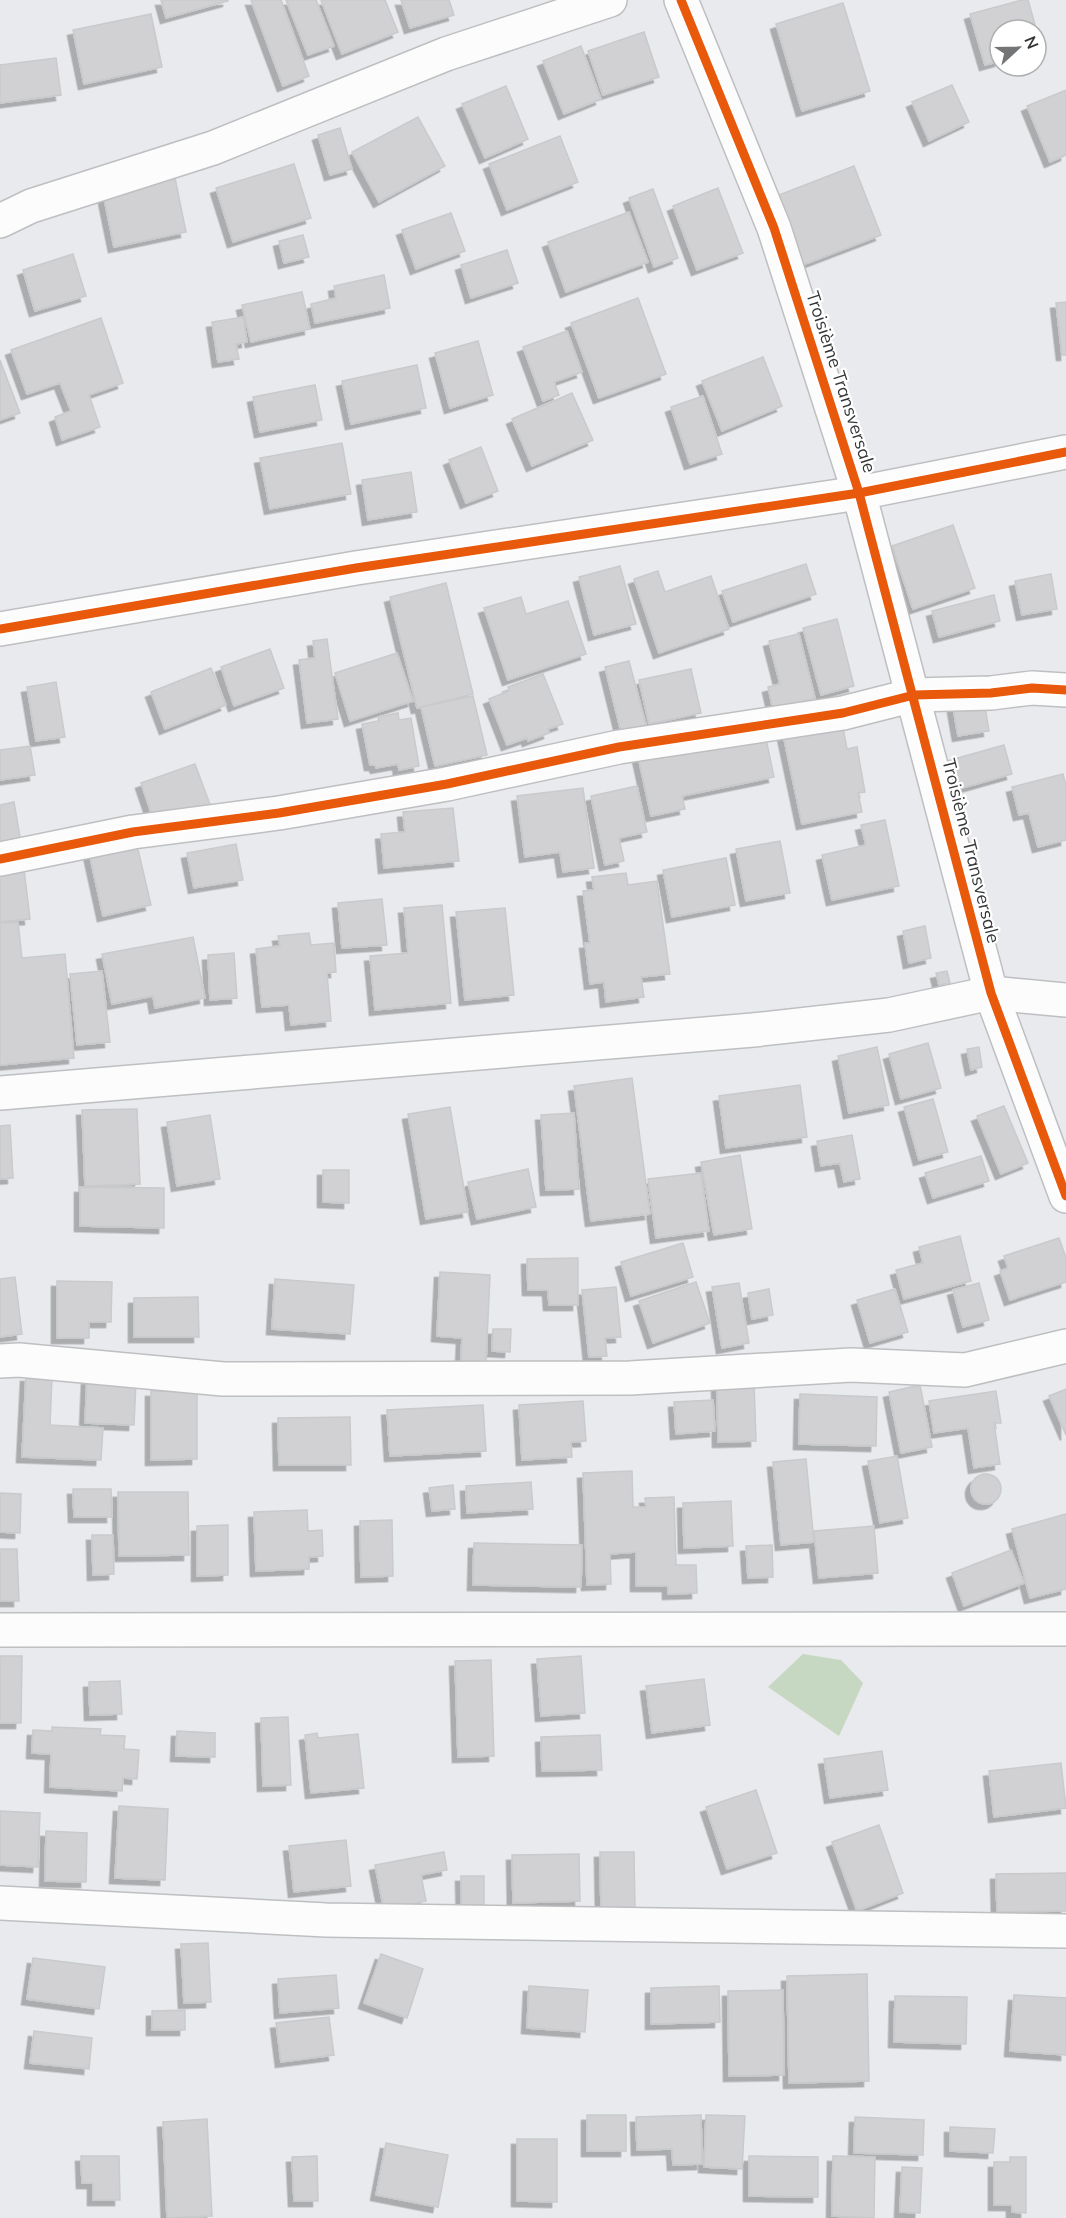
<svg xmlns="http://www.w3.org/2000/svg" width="1066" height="2218" viewBox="0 0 1066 2218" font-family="Mulish,sans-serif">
<defs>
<filter id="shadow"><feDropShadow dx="-5.5" dy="5.5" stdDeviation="0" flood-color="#0004"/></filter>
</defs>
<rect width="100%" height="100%" fill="#e9eaed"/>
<!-- green -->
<polygon fill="#c6d7c2" points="803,1654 841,1660 863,1683 839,1736 768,1687"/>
<!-- building -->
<g fill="#d1d1d4" stroke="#c9cacc" stroke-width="1.5" filter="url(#shadow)">
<polygon points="161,0 228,0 228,1 166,18"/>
<polygon points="251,0 281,0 309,76 283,86"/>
<polygon points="286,0 316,0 334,46 308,55"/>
<polygon points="321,0 385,0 398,32 342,54"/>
<polygon points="401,0 449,0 454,15 410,28"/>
<polygon points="1022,0 1028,0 1042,49 1036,51 1036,30 1000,30 1000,61 985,65 970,14"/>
<polygon points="843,3 870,91 802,111 776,24"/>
<polygon points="151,14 162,67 84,84 73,30"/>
<polygon points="644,32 659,77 603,95 588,51"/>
<polygon points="581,46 601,99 564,114 543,61"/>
<polygon points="56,58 61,95 0,103 0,65"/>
<polygon points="952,85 969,122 929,141 912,102"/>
<polygon points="506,86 528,139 485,158 462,104"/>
<polygon points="1066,90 1066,155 1050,162 1027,106"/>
<polygon points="418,117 445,166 379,202 352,152"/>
<polygon points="340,128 352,169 330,175 318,135"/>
<polygon points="560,136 578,182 507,210 489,164"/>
<polygon points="294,164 311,218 233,242 216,188"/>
<polygon points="854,166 881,235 800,266 774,197"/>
<polygon points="175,178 186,232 114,247 103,193"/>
<polygon points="718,188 743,253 697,270 673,206"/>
<polygon points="653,189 678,258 654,267 629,198"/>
<polygon points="629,212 648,262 566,292 548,242"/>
<polygon points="451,213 465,251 416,269 402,230"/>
<polygon points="303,235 309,257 284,263 279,241"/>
<polygon points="507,250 518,283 471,298 461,265"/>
<polygon points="73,254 86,296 35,311 23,270"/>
<polygon points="384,275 390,308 315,323 311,304 336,298 334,286"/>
<polygon points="302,292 310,329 251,342 242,305"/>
<polygon points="638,298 666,374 599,398 571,323"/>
<polygon points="1066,302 1066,355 1062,355 1056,303"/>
<polygon points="243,317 247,342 236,344 239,359 218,362 212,322"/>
<polygon points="101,318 123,383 89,395 100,427 62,440 55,417 71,411 60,383 27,394 11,350"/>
<polygon points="567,331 582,372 554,382 559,395 543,401 523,347"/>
<polygon points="478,341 493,395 450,408 435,353"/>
<polygon points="763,357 782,406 722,431 702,381"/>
<polygon points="0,360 20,413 0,420"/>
<polygon points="417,365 426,408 351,424 342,381"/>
<polygon points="315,385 322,420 260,432 253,397"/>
<polygon points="572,393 593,440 532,466 512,419"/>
<polygon points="703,396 722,454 690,464 671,407"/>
<polygon points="342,443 351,494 270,509 260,458"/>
<polygon points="481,447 498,491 466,503 449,460"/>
<polygon points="411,472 417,512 368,520 362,480"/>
<polygon points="953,525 975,588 913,609 892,546"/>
<polygon points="806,564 816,594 733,622 722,591"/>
<polygon points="620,566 636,624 594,635 579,577"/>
<polygon points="658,571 665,592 711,576 729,629 659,653 634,579"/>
<polygon points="1051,574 1057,609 1022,615 1015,581"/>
<polygon points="446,583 473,694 417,708 390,597"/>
<polygon points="994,595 1000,621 939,637 932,611"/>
<polygon points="521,597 526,614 568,601 586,654 508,680 484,608"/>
<polygon points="837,619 854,686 821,695 803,628"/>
<polygon points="799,634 815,698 773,709 768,687 780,684 769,641"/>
<polygon points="327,639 338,719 307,723 299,660 315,658 313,641"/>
<polygon points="270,649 284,688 234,706 221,667"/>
<polygon points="397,653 413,701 350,721 335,673"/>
<polygon points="629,661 646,725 621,732 605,667"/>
<polygon points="211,668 226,705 165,729 151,692"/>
<polygon points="691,669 701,713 649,724 639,680"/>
<polygon points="543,674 563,724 548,729 549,733 528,741 527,738 507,745 489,699 509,691 508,687"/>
<polygon points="56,682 65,737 36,741 27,687"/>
<polygon points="473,696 487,755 435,766 421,707"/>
<polygon points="984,701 989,731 958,736 953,707"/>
<polygon points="398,713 399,720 411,718 419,766 399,770 398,764 376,768 375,765 370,765 362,724 379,721 378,717"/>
<polygon points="842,722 847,749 857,747 865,792 858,793 862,812 802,824 783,734"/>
<polygon points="764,729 774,777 682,796 685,809 651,816 638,756"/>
<polygon points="1004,745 1012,774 955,790 947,761"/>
<polygon points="30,746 35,775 0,780 0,750"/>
<polygon points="195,764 211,807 156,827 141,783"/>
<polygon points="1063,774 1066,786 1066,840 1038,847 1029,813 1019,815 1012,787"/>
<polygon points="637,786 647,832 619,838 624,861 605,865 591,796"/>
<polygon points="583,788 594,868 563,872 560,852 525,857 517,796"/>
<polygon points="14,802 22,849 0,853 0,805"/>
<polygon points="453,808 459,861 384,868 381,834 405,832 403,812"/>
<polygon points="885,820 899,886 832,900 822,855 866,845 861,825"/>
<polygon points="136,841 151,905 103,916 89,852"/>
<polygon points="780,841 790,893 746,901 736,849"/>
<polygon points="236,844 243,880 194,888 187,853"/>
<polygon points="726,858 735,905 672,917 663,870"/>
<polygon points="24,869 30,919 0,922 0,872"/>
<polygon points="626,873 628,885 657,881 670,974 641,977 644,997 606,1002 604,982 590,984 585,943 590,943 583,891 594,890 592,877"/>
<polygon points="382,899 387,945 342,948 338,903"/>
<polygon points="442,905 451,1003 375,1010 370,956 408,953 404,908"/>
<polygon points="505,908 514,995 465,1000 456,912"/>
<polygon points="18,922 22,958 65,954 74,1058 0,1065 0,923"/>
<polygon points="925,926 931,958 909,963 903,931"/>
<polygon points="309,933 311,945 334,943 336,972 327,973 331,1021 291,1025 289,1005 262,1007 256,949 280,946 278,936"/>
<polygon points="193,937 205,998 155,1008 153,996 112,1004 102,954"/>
<polygon points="234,953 237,998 210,1000 208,955"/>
<polygon points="102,971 110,1042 77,1045 70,974"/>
<polygon points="947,971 950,983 939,985 936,973"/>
<polygon points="928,1043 941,1088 901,1099 889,1054"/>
<polygon points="877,1047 889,1105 849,1113 838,1056"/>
<polygon points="979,1047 982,1067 971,1070 967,1049"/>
<polygon points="632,1078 650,1214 591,1221 574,1086"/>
<polygon points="800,1085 807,1137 726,1148 719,1096"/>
<polygon points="933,1099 948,1152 919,1160 904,1107"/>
<polygon points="1004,1106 1028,1163 1001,1174 977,1116"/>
<polygon points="450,1107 468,1212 426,1219 408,1114"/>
<polygon points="137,1109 140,1184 85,1186 82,1110"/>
<polygon points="574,1113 579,1189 546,1190 541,1115"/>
<polygon points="210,1115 220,1179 177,1186 167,1122"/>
<polygon points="10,1125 13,1178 0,1179 0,1126"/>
<polygon points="852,1135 860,1179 844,1182 840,1163 821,1166 817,1141"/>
<polygon points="740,1155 752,1229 714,1235 701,1162"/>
<polygon points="981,1156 989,1181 933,1198 925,1173"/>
<polygon points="528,1169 536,1207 477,1219 468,1182"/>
<polygon points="323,1170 349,1170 349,1203 323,1202"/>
<polygon points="701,1173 709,1231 656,1238 648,1179"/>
<polygon points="80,1187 164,1188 164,1228 80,1226"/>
<polygon points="960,1236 971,1281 904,1299 896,1270 923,1263 919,1247"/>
<polygon points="1059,1238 1066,1258 1066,1282 1010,1300 1000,1271 1008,1268 1004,1256"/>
<polygon points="683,1243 693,1277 631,1296 621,1262"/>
<polygon points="578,1258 578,1305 549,1305 548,1290 528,1290 527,1259"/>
<polygon points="440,1272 490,1275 486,1362 461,1360 462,1338 437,1336"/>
<polygon points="15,1277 22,1334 0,1337 0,1279"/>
<polygon points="275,1279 354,1285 350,1334 272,1329"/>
<polygon points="57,1281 112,1282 111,1322 89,1322 89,1338 57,1338"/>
<polygon points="696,1282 710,1323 653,1343 639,1301"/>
<polygon points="739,1283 749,1343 722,1348 712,1287"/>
<polygon points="979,1283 989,1320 963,1327 953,1290"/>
<polygon points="616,1287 621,1337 605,1338 607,1356 589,1357 582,1290"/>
<polygon points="769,1289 773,1315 752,1319 748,1293"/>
<polygon points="895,1289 908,1332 870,1343 857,1300"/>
<polygon points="198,1297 199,1337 134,1337 134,1298"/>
<polygon points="493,1329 511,1329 510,1352 492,1351"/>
<polygon points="26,1376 52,1377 50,1425 103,1428 101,1460 22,1457"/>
<polygon points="87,1379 136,1381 134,1425 85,1423"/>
<polygon points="754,1381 756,1441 718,1442 717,1382"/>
<polygon points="920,1385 932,1447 901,1453 889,1392"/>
<polygon points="1066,1389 1066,1435 1049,1396"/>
<polygon points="151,1391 197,1392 197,1459 151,1460"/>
<polygon points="996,1391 1001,1423 994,1423 1000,1464 974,1468 968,1428 934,1433 929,1401"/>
<polygon points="800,1394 877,1397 876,1446 799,1444"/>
<polygon points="713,1400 715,1431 676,1434 674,1402"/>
<polygon points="583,1401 586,1441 571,1442 572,1457 522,1460 519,1405"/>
<polygon points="483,1405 486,1451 390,1456 387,1410"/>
<polygon points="350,1417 351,1465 279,1465 278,1418"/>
<polygon points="897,1456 908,1518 880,1523 868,1461"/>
<polygon points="806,1459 814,1542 781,1545 773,1462"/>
<polygon points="632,1471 633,1507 646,1507 645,1498 674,1497 676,1565 696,1565 697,1593 668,1594 668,1586 636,1586 636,1552 610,1554 611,1584 587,1585 583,1473"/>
<circle cx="986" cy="1489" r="15"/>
<polygon points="531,1482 533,1509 467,1513 466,1486"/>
<polygon points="453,1485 455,1509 432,1511 429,1488"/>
<polygon points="73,1489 111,1489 112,1517 74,1517"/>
<polygon points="118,1492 188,1492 189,1555 119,1556"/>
<polygon points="0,1493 21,1494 20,1533 0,1532"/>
<polygon points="731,1501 733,1546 684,1548 683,1503"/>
<polygon points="307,1510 308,1531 322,1530 323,1556 309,1557 309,1569 256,1571 254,1512"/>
<polygon points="1066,1514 1066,1589 1030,1598 1012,1529"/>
<polygon points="392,1520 393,1576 361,1577 360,1521"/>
<polygon points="228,1525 228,1575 197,1576 197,1526"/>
<polygon points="874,1526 878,1573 819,1578 814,1531"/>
<polygon points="92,1535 113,1535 114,1574 93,1575"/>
<polygon points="474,1543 582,1545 581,1587 473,1585"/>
<polygon points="772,1545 773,1577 748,1578 746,1546"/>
<polygon points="0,1549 17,1549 19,1601 0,1601"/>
<polygon points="1011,1550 1024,1583 964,1606 952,1573"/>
<polygon points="0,1656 22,1656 21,1723 0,1723"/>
<polygon points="581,1656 585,1713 541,1716 537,1659"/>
<polygon points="491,1660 494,1756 458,1757 455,1661"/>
<polygon points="704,1679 710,1725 652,1733 646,1686"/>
<polygon points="120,1681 122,1714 90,1715 89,1682"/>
<polygon points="288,1717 291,1785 263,1786 261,1718"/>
<polygon points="52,1727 101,1729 100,1735 125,1736 124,1749 139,1750 137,1779 123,1778 122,1791 50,1787 51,1754 32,1753 33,1730 52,1731"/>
<polygon points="177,1731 215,1733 215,1757 176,1756"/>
<polygon points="317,1733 318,1738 358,1734 364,1788 311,1793 305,1735"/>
<polygon points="600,1735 602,1770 542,1771 541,1737"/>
<polygon points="882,1751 888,1790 830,1798 824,1759"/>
<polygon points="1061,1763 1066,1808 994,1817 989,1771"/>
<polygon points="756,1790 777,1853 727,1869 706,1807"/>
<polygon points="119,1806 168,1809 165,1880 115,1878"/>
<polygon points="0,1811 40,1813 38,1867 0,1865"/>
<polygon points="879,1825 903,1893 857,1911 832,1842"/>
<polygon points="46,1831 87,1833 86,1882 45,1881"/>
<polygon points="346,1840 351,1886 294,1892 289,1846"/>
<polygon points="444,1852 447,1870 421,1875 426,1901 384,1910 375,1865"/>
<polygon points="600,1852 634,1852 635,1910 601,1911"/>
<polygon points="579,1854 580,1901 513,1903 512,1855"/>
<polygon points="1066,1873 1066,1911 997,1912 996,1874"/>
<polygon points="461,1876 484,1876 484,1918 462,1918"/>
<polygon points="208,1943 211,2002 184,2003 181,1944"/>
<polygon points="381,1954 423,1969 407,2018 364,2003"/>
<polygon points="33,1958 105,1967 99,2009 27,1999"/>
<polygon points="867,1974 869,2081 789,2083 787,1976"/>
<polygon points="336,1975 339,2008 280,2013 278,1979"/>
<polygon points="529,1986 588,1990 585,2032 527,2028"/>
<polygon points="719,1986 720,2022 651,2024 651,1988"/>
<polygon points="783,1990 784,2075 729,2076 728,1991"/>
<polygon points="1014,1995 1066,1998 1066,2055 1010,2051"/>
<polygon points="895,1996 967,1997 966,2044 894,2042"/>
<polygon points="185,2010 185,2030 152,2030 152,2011"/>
<polygon points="329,2017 334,2055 281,2062 276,2023"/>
<polygon points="34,2031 92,2038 89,2069 30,2063"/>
<rect x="587" y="2115" width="39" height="36"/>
<polygon points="701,2115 702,2164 673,2165 672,2149 637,2150 636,2117"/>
<polygon points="706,2115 745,2116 742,2169 704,2167"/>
<polygon points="855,2117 924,2120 923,2155 854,2153"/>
<polygon points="207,2119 212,2216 167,2218 163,2122"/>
<polygon points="950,2127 995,2129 993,2153 950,2151"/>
<polygon points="517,2139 557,2139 557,2202 517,2201"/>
<polygon points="386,2143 448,2155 438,2207 376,2195"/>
<polygon points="81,2156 119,2156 120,2200 93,2200 93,2183 82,2183"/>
<polygon points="317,2156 318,2201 294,2201 292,2157"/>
<polygon points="749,2156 818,2157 818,2197 749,2196"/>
<polygon points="833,2156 875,2157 874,2218 832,2216"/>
<polygon points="1010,2157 1026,2157 1026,2213 1012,2212 1012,2205 994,2205 994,2162 1010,2162"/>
<polygon points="902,2167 922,2168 920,2213 900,2212"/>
</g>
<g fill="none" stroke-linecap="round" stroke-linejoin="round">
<defs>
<g id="minor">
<polyline points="681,0 774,228 859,493 991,993 1066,1196"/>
<polyline points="0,221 31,206 213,148 446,54 610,0"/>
<polyline points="0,629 356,568 859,493 1066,452"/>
<polyline points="0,859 133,832 279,813 447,784 619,747 843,713 914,695 991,693 1032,688 1066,690"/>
<polyline points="0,1093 753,1030 889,1015 991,993 1066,1000"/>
<polyline points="0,1361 19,1360 223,1379 630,1378 851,1365 965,1370 1066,1346"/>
<polyline points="0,1630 1066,1629"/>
<polyline points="0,1903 326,1920 1066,1931"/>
</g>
</defs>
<!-- minor casing -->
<use href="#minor" stroke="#bebfc1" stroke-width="36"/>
<!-- minor -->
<use href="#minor" stroke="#fcfcfc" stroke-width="33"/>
<defs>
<g id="cycleway">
<polyline points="681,0 774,228 859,493 991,993 1066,1196"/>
<polyline points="0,629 356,568 859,493 1066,452"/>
<polyline points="0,859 133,832 279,813 447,784 619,747 843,713 914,695 991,693 1032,688 1066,690"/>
</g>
</defs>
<!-- cycleway casing -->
<use href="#cycleway" stroke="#fff" stroke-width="13"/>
<!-- cycleway -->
<use href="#cycleway" stroke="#e8590c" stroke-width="9"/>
</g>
<g text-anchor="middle" stroke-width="4.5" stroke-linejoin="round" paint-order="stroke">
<!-- street labels -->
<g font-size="18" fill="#353638" stroke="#fff">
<text transform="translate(841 382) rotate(72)" y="6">Troisième Transversale</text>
<text transform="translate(971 851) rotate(76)" y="6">Troisième Transversale</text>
</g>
</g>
<!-- north arrow -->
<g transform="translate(1018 48) rotate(68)"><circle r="28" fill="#ffffff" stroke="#aeafaf" stroke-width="1.5"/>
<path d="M0-4.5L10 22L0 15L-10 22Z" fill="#747577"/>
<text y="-9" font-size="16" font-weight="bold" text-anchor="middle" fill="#353638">N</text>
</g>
</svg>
